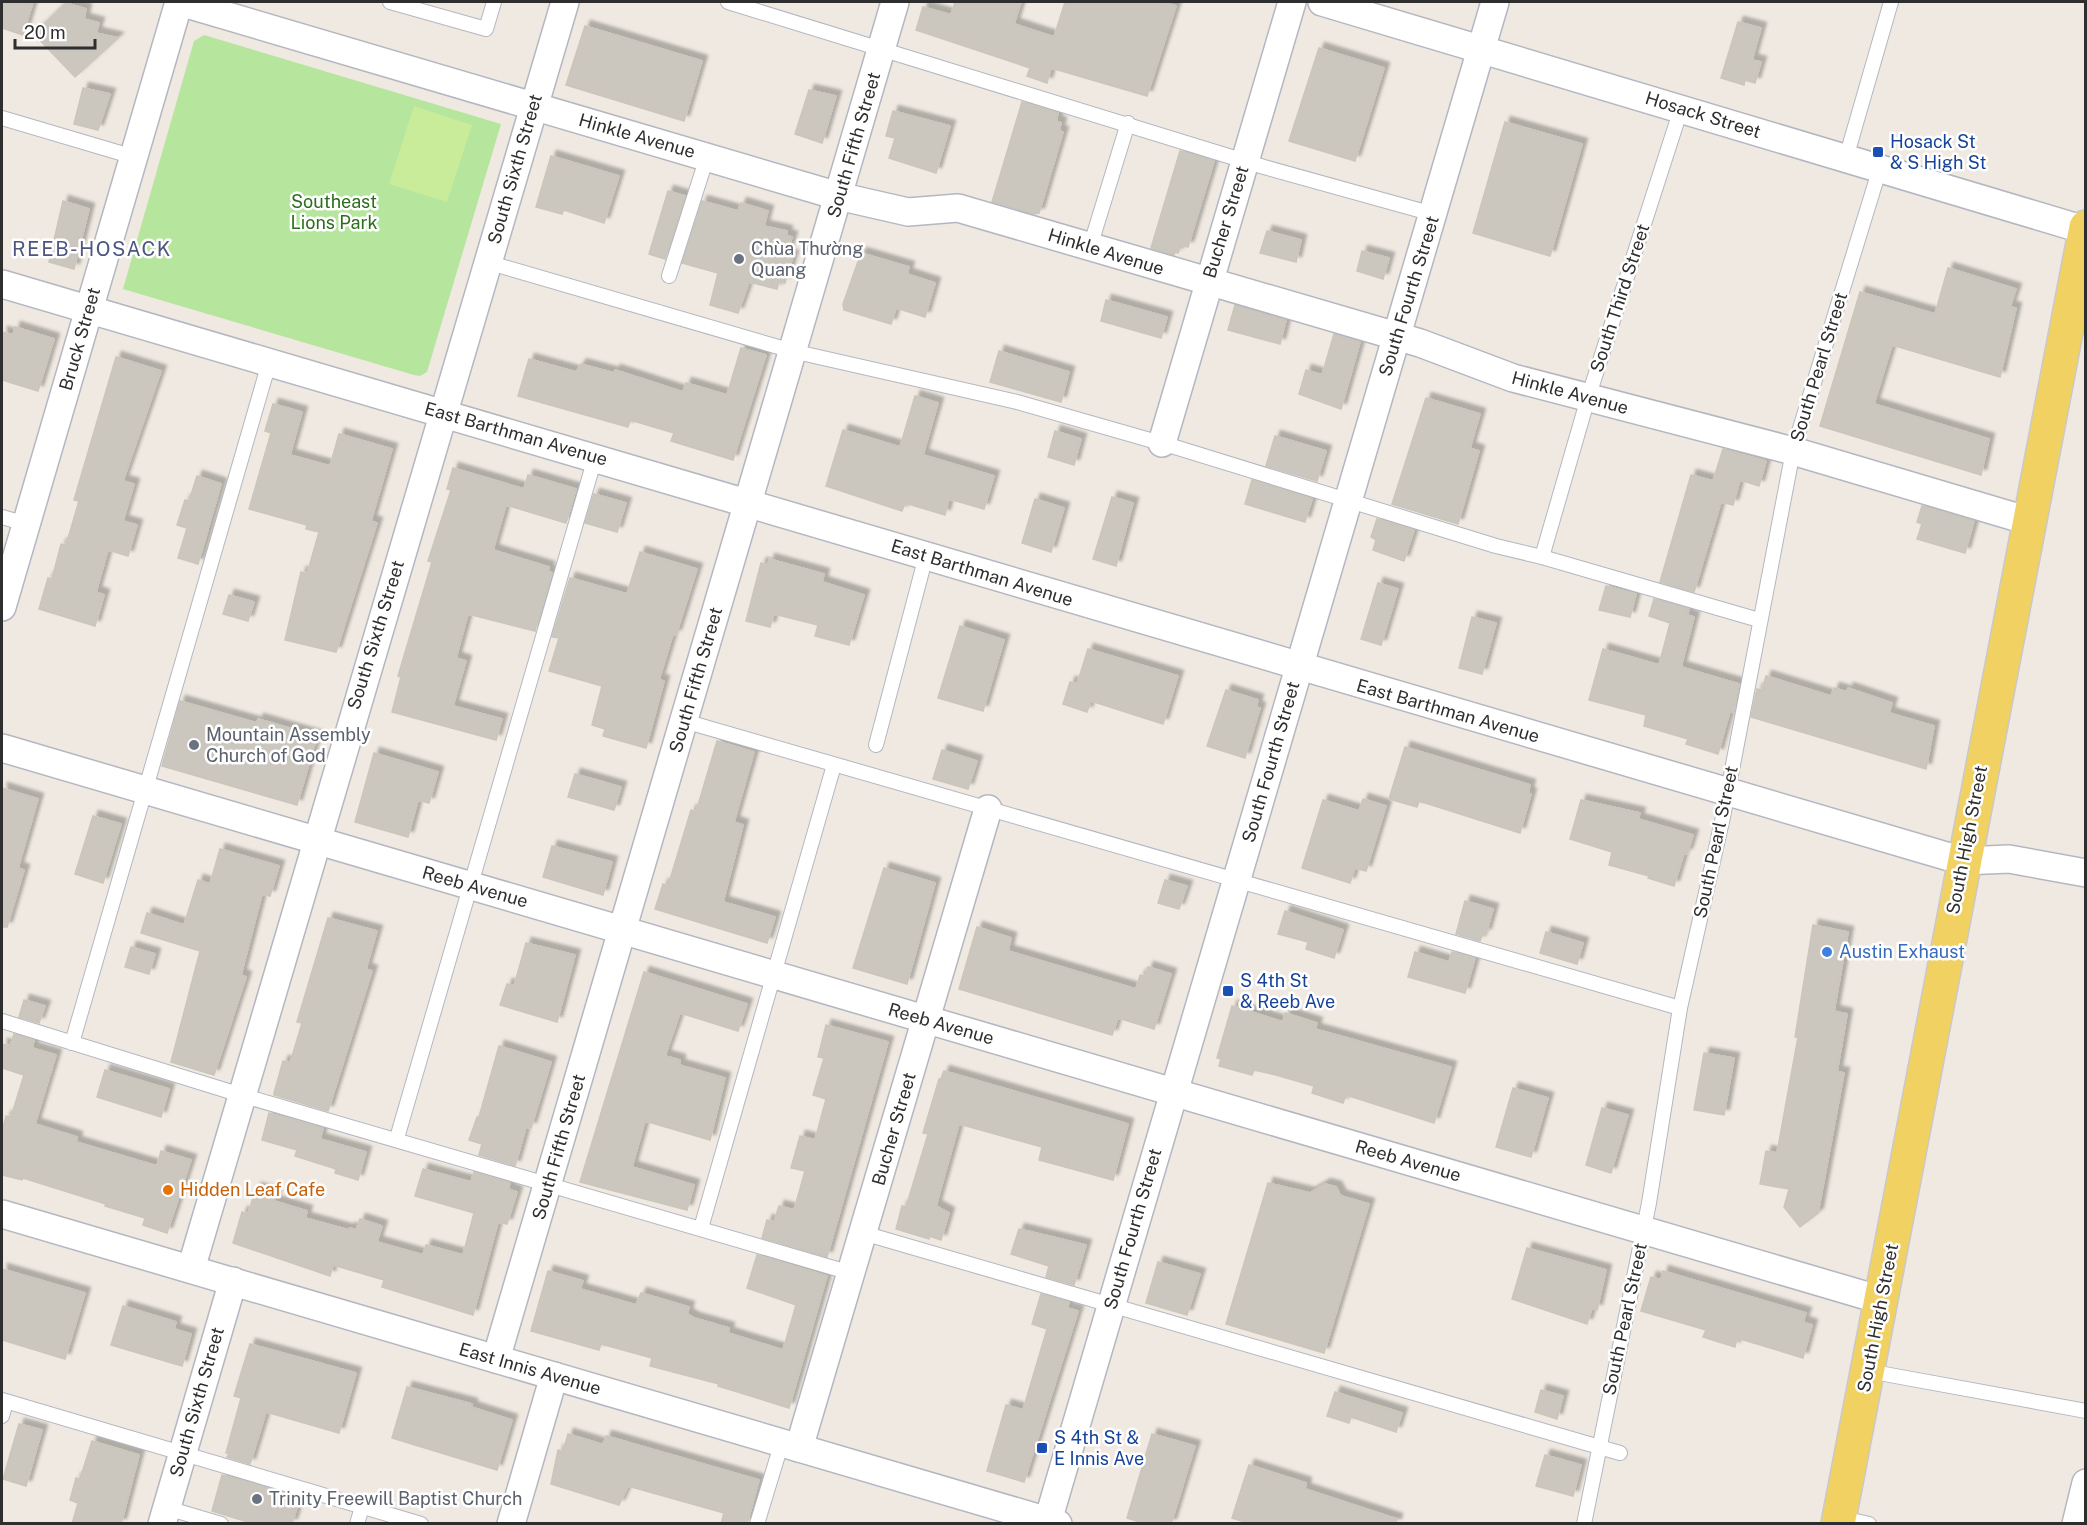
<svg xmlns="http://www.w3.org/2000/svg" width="2087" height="1525" viewBox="0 0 2087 1525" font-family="'Public Sans',sans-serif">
<defs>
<filter id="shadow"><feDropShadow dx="5.5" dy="-5.5" stdDeviation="1.5" flood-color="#0004"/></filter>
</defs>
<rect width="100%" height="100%" fill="#efe9e1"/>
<!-- green -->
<polygon fill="#b6e59e" points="204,35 501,124 427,372 420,376 414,375 123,289 194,41"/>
<!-- pitch -->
<polygon fill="#c9ec9a" points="414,106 472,125 447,202 389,184"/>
<!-- building -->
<g fill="#cbc7bf" stroke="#cbc5ba" stroke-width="1.5" filter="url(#shadow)">
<polygon points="2,2 33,2 23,35 2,28"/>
<polygon points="955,2 1021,2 1014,24 1054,37 1065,2 1162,2 1176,6 1147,96 1051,68 1047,83 1027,76 1030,68 916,30 923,7 951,15"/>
<polygon points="66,3 86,9 84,19 99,23 96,33 118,38 75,77 34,34"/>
<polygon points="1738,22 1761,28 1752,60 1761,62 1755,83 1745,80 1744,85 1721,78"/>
<polygon points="585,26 702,61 684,121 566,85"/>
<polygon points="1319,48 1384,68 1355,161 1289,141"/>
<polygon points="83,88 110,94 98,130 74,124"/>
<polygon points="809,90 836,96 822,143 795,134"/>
<polygon points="1022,102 1058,113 1056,121 1061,123 1059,131 1063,132 1039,213 1034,214 992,202"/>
<polygon points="893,111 950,126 936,173 889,158 895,138 886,136"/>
<polygon points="1505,122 1582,144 1550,256 1473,233"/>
<polygon points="1180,151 1214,161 1188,247 1181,245 1178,253 1175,252 1174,255 1151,248"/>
<polygon points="551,156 619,176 604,223 564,210 562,214 536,207"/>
<polygon points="668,191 685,196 665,259 649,254"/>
<polygon points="63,201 89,209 74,269 49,262"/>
<polygon points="702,201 738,211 741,203 768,211 764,226 787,231 786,235 792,237 787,254 793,256 785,283 779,281 777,289 749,282 738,313 710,305 718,273 682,263"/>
<polygon points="1267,231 1301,240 1296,262 1260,253"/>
<polygon points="1362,251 1389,258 1383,279 1357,271"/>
<polygon points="861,253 909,267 907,274 935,283 925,317 896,308 891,324 844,310 843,304"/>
<polygon points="1948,268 2016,289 2010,307 2016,308 2000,377 1892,345 1874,404 1989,439 1981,475 1820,426 1860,292 1935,314"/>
<polygon points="1106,300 1167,317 1161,338 1101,321"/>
<polygon points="1235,305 1286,320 1280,344 1228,330"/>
<polygon points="15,327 54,339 38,391 2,380 2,332 13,335"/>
<polygon points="1334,334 1360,342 1341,409 1299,394 1306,370 1322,375"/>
<polygon points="741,348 766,355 733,460 671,441 674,433 630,420 628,427 518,396 529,359 576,372 581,364 614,373 615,370 683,392 686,383 727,395"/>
<polygon points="999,351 1069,372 1061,402 990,382"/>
<polygon points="116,357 161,371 123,481 134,484 123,521 137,525 128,556 108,550 96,592 104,595 95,626 39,609 48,578 52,579 61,544 66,545 79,501 74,500"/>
<polygon points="915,396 938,403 923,455 994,476 984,509 949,499 945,515 905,503 902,511 826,486 843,430 900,447"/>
<polygon points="1426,398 1480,414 1470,448 1479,451 1458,524 1392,504"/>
<polygon points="273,404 302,412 290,455 330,466 339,434 392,449 371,521 377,523 336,652 285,640 301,572 307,574 319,532 306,529 307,525 249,509 271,433 265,431"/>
<polygon points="1055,431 1081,439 1074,465 1048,457"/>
<polygon points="1275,436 1326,451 1317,481 1266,466"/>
<polygon points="1723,449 1766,461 1759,486 1740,480 1733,505 1721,502 1694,592 1660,582 1691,475 1713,481"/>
<polygon points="453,468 524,489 528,475 576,489 566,523 506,505 493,550 549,567 548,571 552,573 535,631 468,614 456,658 466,661 453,706 502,719 496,740 392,712 401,677 398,676 432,562 428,561 451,490 447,489"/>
<polygon points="197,476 221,484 198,564 178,558 187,528 177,525 185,500 189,501"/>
<polygon points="1252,480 1312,499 1305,522 1245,504"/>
<polygon points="594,494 626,503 617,532 585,523"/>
<polygon points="1112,497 1133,503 1116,566 1093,559"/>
<polygon points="1035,499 1064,508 1051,552 1022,543"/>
<polygon points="1922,506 1974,521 1965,553 1917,539 1922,524 1917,522"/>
<polygon points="1377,519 1414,530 1404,561 1373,550 1376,540 1371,537"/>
<polygon points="640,552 697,569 676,635 673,634 659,680 664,681 646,748 603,736 605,729 592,725 602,686 549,671 559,638 552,637 570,578 627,594"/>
<polygon points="769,559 824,574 822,582 864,595 849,645 815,636 818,625 774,614 770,627 746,621 761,563 768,565"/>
<polygon points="1378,583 1398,589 1381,645 1361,639"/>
<polygon points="1606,586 1636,594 1630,617 1599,610"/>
<polygon points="229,595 254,602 248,621 223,614"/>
<polygon points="1654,599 1689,609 1687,615 1694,617 1681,667 1739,684 1734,712 1730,711 1718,754 1686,744 1688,739 1644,726 1646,715 1589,700 1603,649 1659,665 1670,623 1649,616"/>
<polygon points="1472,617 1496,623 1482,674 1459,668"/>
<polygon points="960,626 1004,640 983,711 938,698"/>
<polygon points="1088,649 1178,676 1163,724 1091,701 1087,712 1063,704 1070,682 1077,684"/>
<polygon points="1766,676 1831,696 1834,688 1847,692 1848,688 1892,703 1889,713 1934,726 1926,769 1751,717 1757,689 1762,690"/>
<polygon points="1226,690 1258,700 1256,707 1260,708 1245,758 1207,746"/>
<polygon points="180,701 257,723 258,719 317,736 297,805 162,766"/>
<polygon points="717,741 754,752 734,822 743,825 723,902 775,917 767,943 655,909 663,884 668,886 691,810 696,812"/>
<polygon points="1405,747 1530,785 1528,793 1531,794 1520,833 1419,801 1417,807 1389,799"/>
<polygon points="942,750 977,761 968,789 933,779"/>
<polygon points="374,753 438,772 429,803 418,800 408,837 355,822"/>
<polygon points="575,774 621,787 614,810 568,797"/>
<polygon points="2,788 38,799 18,868 24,870 7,927 2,927"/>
<polygon points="1363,799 1386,806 1366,871 1355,868 1350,883 1302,868 1323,800 1359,811"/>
<polygon points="1581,800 1640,813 1638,819 1693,835 1687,854 1684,853 1674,886 1648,878 1649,876 1609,865 1612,852 1570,839"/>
<polygon points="93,816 121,824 103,883 75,874"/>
<polygon points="552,846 612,862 603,895 543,877"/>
<polygon points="220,849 279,866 270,896 262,894 241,975 246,977 214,1075 171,1062 200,951 141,933 147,913 184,925 198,880 210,884"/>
<polygon points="884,868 935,883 907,984 853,968"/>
<polygon points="1165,880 1187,886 1179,909 1158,903"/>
<polygon points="1465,901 1493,909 1486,934 1483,933 1480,941 1456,934"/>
<polygon points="1285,911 1343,930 1334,958 1306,949 1308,942 1278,934"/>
<polygon points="328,918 377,931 366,969 372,971 328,1111 274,1095 274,1093 283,1061 290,1063 302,1023 297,1022"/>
<polygon points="1813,925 1848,932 1834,1011 1847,1014 1837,1072 1844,1073 1818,1213 1800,1227 1784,1207 1789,1189 1760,1184 1766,1151 1777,1153 1798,1037 1795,1037"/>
<polygon points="977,927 1011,938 1008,951 1136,989 1140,975 1145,976 1148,967 1171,974 1154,1029 1118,1018 1112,1035 959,989"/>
<polygon points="1546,932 1583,943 1577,964 1540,953"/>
<polygon points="526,943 575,955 557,1022 500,1005 507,984 514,986"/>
<polygon points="131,947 155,954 149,974 125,967"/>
<polygon points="1415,952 1449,962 1452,952 1475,958 1465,993 1408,977"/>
<polygon points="644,972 747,1004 738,1031 680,1013 665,1056 680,1060 679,1065 725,1078 710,1140 645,1121 632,1167 694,1185 687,1210 580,1182"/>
<polygon points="24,1000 45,1006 39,1023 19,1017"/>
<polygon points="1232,1006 1283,1022 1285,1013 1317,1023 1315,1029 1451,1067 1434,1123 1346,1095 1343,1103 1312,1093 1314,1086 1276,1075 1254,1070 1252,1075 1219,1066 1221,1059 1217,1058"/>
<polygon points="826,1025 888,1042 827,1257 762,1238 767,1220 774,1222 779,1206 794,1210 805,1171 791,1168 800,1136 815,1140 826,1099 813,1095 824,1058 818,1057"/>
<polygon points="14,1034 34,1040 32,1048 56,1055 35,1124 77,1137 76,1142 157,1166 161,1151 191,1160 167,1233 143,1225 145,1218 105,1206 106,1204 23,1178 22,1180 2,1175 2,1131 6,1116 11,1117 24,1075 2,1068 2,1044 10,1046"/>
<polygon points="499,1046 551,1062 531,1128 526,1127 515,1166 479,1155 482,1144 469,1140 477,1117 479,1117"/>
<polygon points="1704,1053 1734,1058 1724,1115 1694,1110"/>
<polygon points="105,1070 169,1089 161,1117 97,1097"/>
<polygon points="944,1071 1128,1124 1113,1180 1039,1160 1042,1147 959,1124 936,1206 949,1213 941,1240 929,1236 929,1239 896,1229 902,1206 906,1207 928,1134 923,1133 939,1079 941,1079"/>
<polygon points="1513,1088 1548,1098 1531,1157 1496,1147"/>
<polygon points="1602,1108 1628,1115 1611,1173 1586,1165"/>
<polygon points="269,1113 323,1128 320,1139 366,1152 358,1180 335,1173 336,1169 295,1156 297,1150 262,1140"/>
<polygon points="423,1169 471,1182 474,1172 510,1183 508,1189 517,1192 507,1224 498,1222 473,1315 382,1287 384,1280 333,1265 330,1276 233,1243 242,1212 248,1214 256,1188 276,1194 274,1201 307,1211 305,1218 349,1230 350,1228 356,1230 360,1219 382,1226 377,1242 423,1255 426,1245 463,1255 474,1213 415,1196"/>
<polygon points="1268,1183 1310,1193 1325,1184 1336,1187 1341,1196 1369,1204 1324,1353 1226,1324"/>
<polygon points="1019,1229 1086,1245 1074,1285 1046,1277 1049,1266 1011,1254"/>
<polygon points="1527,1248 1606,1270 1597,1310 1592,1308 1587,1324 1512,1299"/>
<polygon points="757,1255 827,1276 789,1408 718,1386 719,1384 650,1366 652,1358 601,1344 599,1350 531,1331 548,1271 583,1281 580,1289 636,1305 641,1293 689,1307 687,1314 694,1318 729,1328 728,1333 783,1350 796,1305 747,1288"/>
<polygon points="1158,1262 1200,1274 1187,1315 1146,1303"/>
<polygon points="2,1269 85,1293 65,1359 2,1340"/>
<polygon points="1663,1271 1806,1313 1803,1322 1812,1325 1803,1358 1737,1338 1735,1347 1703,1337 1706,1330 1641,1311 1651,1277 1661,1280"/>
<polygon points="1041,1294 1069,1302 1067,1308 1078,1311 1024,1482 987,1471 1006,1405 1023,1410 1047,1329 1032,1324"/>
<polygon points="123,1306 176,1322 174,1329 191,1334 182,1366 111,1345"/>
<polygon points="250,1344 356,1373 339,1433 266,1412 250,1464 227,1457 229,1453 226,1453 241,1398 234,1396"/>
<polygon points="407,1387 472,1404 471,1407 512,1420 497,1470 392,1438"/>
<polygon points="1541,1390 1563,1396 1557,1419 1535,1412"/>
<polygon points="1335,1392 1402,1413 1396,1432 1351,1417 1349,1423 1327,1416"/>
<polygon points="19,1424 42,1430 26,1486 3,1479"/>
<polygon points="568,1434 601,1444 604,1443 606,1436 759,1480 747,1524 721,1524 724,1513 628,1486 619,1505 551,1484 558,1450 563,1452"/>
<polygon points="1152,1434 1195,1446 1171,1524 1146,1524 1127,1518"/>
<polygon points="92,1441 139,1455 121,1524 72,1524 78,1503 70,1500 76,1478 80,1479"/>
<polygon points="1545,1455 1581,1465 1573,1496 1536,1486"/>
<polygon points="1249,1465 1306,1483 1305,1489 1397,1519 1396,1524 1251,1524 1232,1518"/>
<polygon points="222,1475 300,1497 292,1524 254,1524 212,1511"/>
</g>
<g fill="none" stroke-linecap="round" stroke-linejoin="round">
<defs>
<g id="lane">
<polyline points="390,2 486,29 494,2"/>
<polyline points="728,2 1264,167 1433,214"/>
<polyline points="2,118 134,157"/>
<polyline points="1846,158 1891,2"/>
<polyline points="1090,247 1128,123"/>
<polyline points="487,262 792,351 1017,402 1178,448 1496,546 1542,557 1759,620"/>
<polyline points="669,276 707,157"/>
<polyline points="2,517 26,524"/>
<polyline points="1542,557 1588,398 1681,109"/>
<polyline points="684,721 1680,1008"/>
<polyline points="876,745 926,556"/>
<polyline points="2,1021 241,1095 851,1273"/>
<polyline points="72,1043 269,363"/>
<polyline points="397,1138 595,458"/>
<polyline points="701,1228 834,765"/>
<polyline points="863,1233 1620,1453"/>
<polyline points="1868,1371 2086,1411"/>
<polyline points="2,1400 421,1524"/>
<polyline points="2,1416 6,1402"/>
<polyline points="167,1508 221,1524"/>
<polyline points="1839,1517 1869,1524"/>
<polyline points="357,1524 362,1507"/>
<polyline points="757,1524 782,1442"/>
<polyline points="1584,1524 1649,1203 1680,1008 1723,817 1793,451 1880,168"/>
</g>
<g id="street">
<polyline points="180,2 838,196 908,212 958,208 1420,343 1513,378 1793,451 2029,521"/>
<polyline points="1322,2 2085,230"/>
<polyline points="2,284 1963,861 2009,859 2086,873"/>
<polyline points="1162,443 1292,2"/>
<polyline points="2,607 179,2"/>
<polyline points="2,748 1881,1300"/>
<polyline points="2,1214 1058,1524"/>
<polyline points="191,1269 565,2"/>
<polyline points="496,1359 895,2"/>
<polyline points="799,1448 988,809"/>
<polyline points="162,1524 233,1281"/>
<polyline points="511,1524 554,1376"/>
<polyline points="1047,1524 1495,2"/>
<polyline points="2076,1524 2086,1483"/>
</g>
<polyline id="primary" points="1838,1524 2086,227"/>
</defs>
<!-- lane casing -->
<use href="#lane" stroke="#b4b7c1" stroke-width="16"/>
<!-- street casing -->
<use href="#street" stroke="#b4b7c1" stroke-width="30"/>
<!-- primary casing -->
<use href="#primary" stroke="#c9c9c9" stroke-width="36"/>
<!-- lane -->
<use href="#lane" stroke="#fff" stroke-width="14"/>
<!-- street -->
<use href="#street" stroke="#fff" stroke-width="27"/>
<!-- primary -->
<use href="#primary" stroke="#f2d163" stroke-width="33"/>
</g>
<!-- markers -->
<g fill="#1a4fb4" stroke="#fff" stroke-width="2">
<rect x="1872" y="146" width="12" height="12" rx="3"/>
<rect x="1222" y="985" width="12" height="12" rx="3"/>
<rect x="1036" y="1442" width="12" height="12" rx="3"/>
</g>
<g fill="#6b7280" stroke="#fff" stroke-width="2">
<circle cx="739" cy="259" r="6"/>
<circle cx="194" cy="745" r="6"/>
<circle cx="257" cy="1499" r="6"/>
</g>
<circle fill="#3f7fe0" stroke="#fff" stroke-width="2" cx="1827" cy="952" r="6"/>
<circle fill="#e8710a" stroke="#fff" stroke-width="2" cx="168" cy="1190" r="6"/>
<g text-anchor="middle" stroke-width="5" stroke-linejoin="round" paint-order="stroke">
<!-- street labels -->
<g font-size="18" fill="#2e2e2e" stroke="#fff">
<text transform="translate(1703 115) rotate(17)" y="6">Hosack Street</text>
<text transform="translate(637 136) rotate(16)" y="6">Hinkle Avenue</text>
<text transform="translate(854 145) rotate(-74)" y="6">South Fifth Street</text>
<text transform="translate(515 169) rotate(-74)" y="6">South Sixth Street</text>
<text transform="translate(1226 222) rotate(-73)" y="6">Bucher Street</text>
<text transform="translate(1106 252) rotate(17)" y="6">Hinkle Avenue</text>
<text transform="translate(1409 296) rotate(-73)" y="6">South Fourth Street</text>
<text transform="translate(1620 298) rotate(-72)" y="6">South Third Street</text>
<text transform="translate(80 339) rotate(-74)" y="6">Bruck Street</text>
<text transform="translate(1819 367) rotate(-73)" y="6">South Pearl Street</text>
<text transform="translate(1570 393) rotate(15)" y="6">Hinkle Avenue</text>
<text transform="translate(516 434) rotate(16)" y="6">East Barthman Avenue</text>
<text transform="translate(982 573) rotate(17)" y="6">East Barthman Avenue</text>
<text transform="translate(376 635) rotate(-73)" y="6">South Sixth Street</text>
<text transform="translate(696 680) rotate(-74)" y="6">South Fifth Street</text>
<text transform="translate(1448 711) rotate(16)" y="6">East Barthman Avenue</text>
<text transform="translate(1271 762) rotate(-74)" y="6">South Fourth Street</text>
<text transform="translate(1967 840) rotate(-79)" y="6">South High Street</text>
<text transform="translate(1716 842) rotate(-78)" y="6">South Pearl Street</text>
<text transform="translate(475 887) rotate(16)" y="6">Reeb Avenue</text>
<text transform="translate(941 1024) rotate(16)" y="6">Reeb Avenue</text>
<text transform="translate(894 1129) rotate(-74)" y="6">Bucher Street</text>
<text transform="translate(559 1147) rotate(-74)" y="6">South Fifth Street</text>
<text transform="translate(1408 1161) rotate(16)" y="6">Reeb Avenue</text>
<text transform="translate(1133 1229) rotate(-74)" y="6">South Fourth Street</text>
<text transform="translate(1878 1318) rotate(-79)" y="6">South High Street</text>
<text transform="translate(1625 1319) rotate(-78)" y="6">South Pearl Street</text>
<text transform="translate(530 1369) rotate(16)" y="6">East Innis Avenue</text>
<text transform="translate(197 1402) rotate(-74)" y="6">South Sixth Street</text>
</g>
<!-- transit labels -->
<g font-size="18" fill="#164399" stroke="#fff" text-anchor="start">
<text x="1890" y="148">Hosack St<tspan x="1890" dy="21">&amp; S High St</tspan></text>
<text x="1240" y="987">S 4th St<tspan x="1240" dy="21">&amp; Reeb Ave</tspan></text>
<text x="1054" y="1444">S 4th St &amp;<tspan x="1054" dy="21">E Innis Ave</tspan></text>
</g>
<!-- park labels -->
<g font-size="18" fill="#2c6e1b" stroke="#fff">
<text x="334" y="208">Southeast<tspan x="334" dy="21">Lions Park</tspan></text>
</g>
<!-- worship labels -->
<g font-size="18" fill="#5b616d" stroke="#fff" text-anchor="start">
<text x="751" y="255">Chùa Thường<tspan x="751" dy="21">Quang</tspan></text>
<text x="206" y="741">Mountain Assembly<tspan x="206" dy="21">Church of God</tspan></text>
<text x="269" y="1505">Trinity Freewill Baptist Church</text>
</g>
<!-- shop labels -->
<g font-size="18" fill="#366cbe" stroke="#fff" text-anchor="start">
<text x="1839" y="958">Austin Exhaust</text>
</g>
<!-- food labels -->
<g font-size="18" fill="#c56008" stroke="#fff" text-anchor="start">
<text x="180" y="1196">Hidden Leaf Cafe</text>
</g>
<!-- neighbourhood labels -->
<g font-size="20" letter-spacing="1.5" fill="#4d5680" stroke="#fff">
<text x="92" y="256">REEB-HOSACK</text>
</g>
</g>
<!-- border -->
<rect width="2087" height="1525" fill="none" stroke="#2e2e2e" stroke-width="6"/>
<!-- scale -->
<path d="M15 39v9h80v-9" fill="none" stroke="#2e2e2e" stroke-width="3"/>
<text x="24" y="39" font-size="18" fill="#2e2e2e" stroke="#ffffff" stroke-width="4.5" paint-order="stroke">20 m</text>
</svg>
